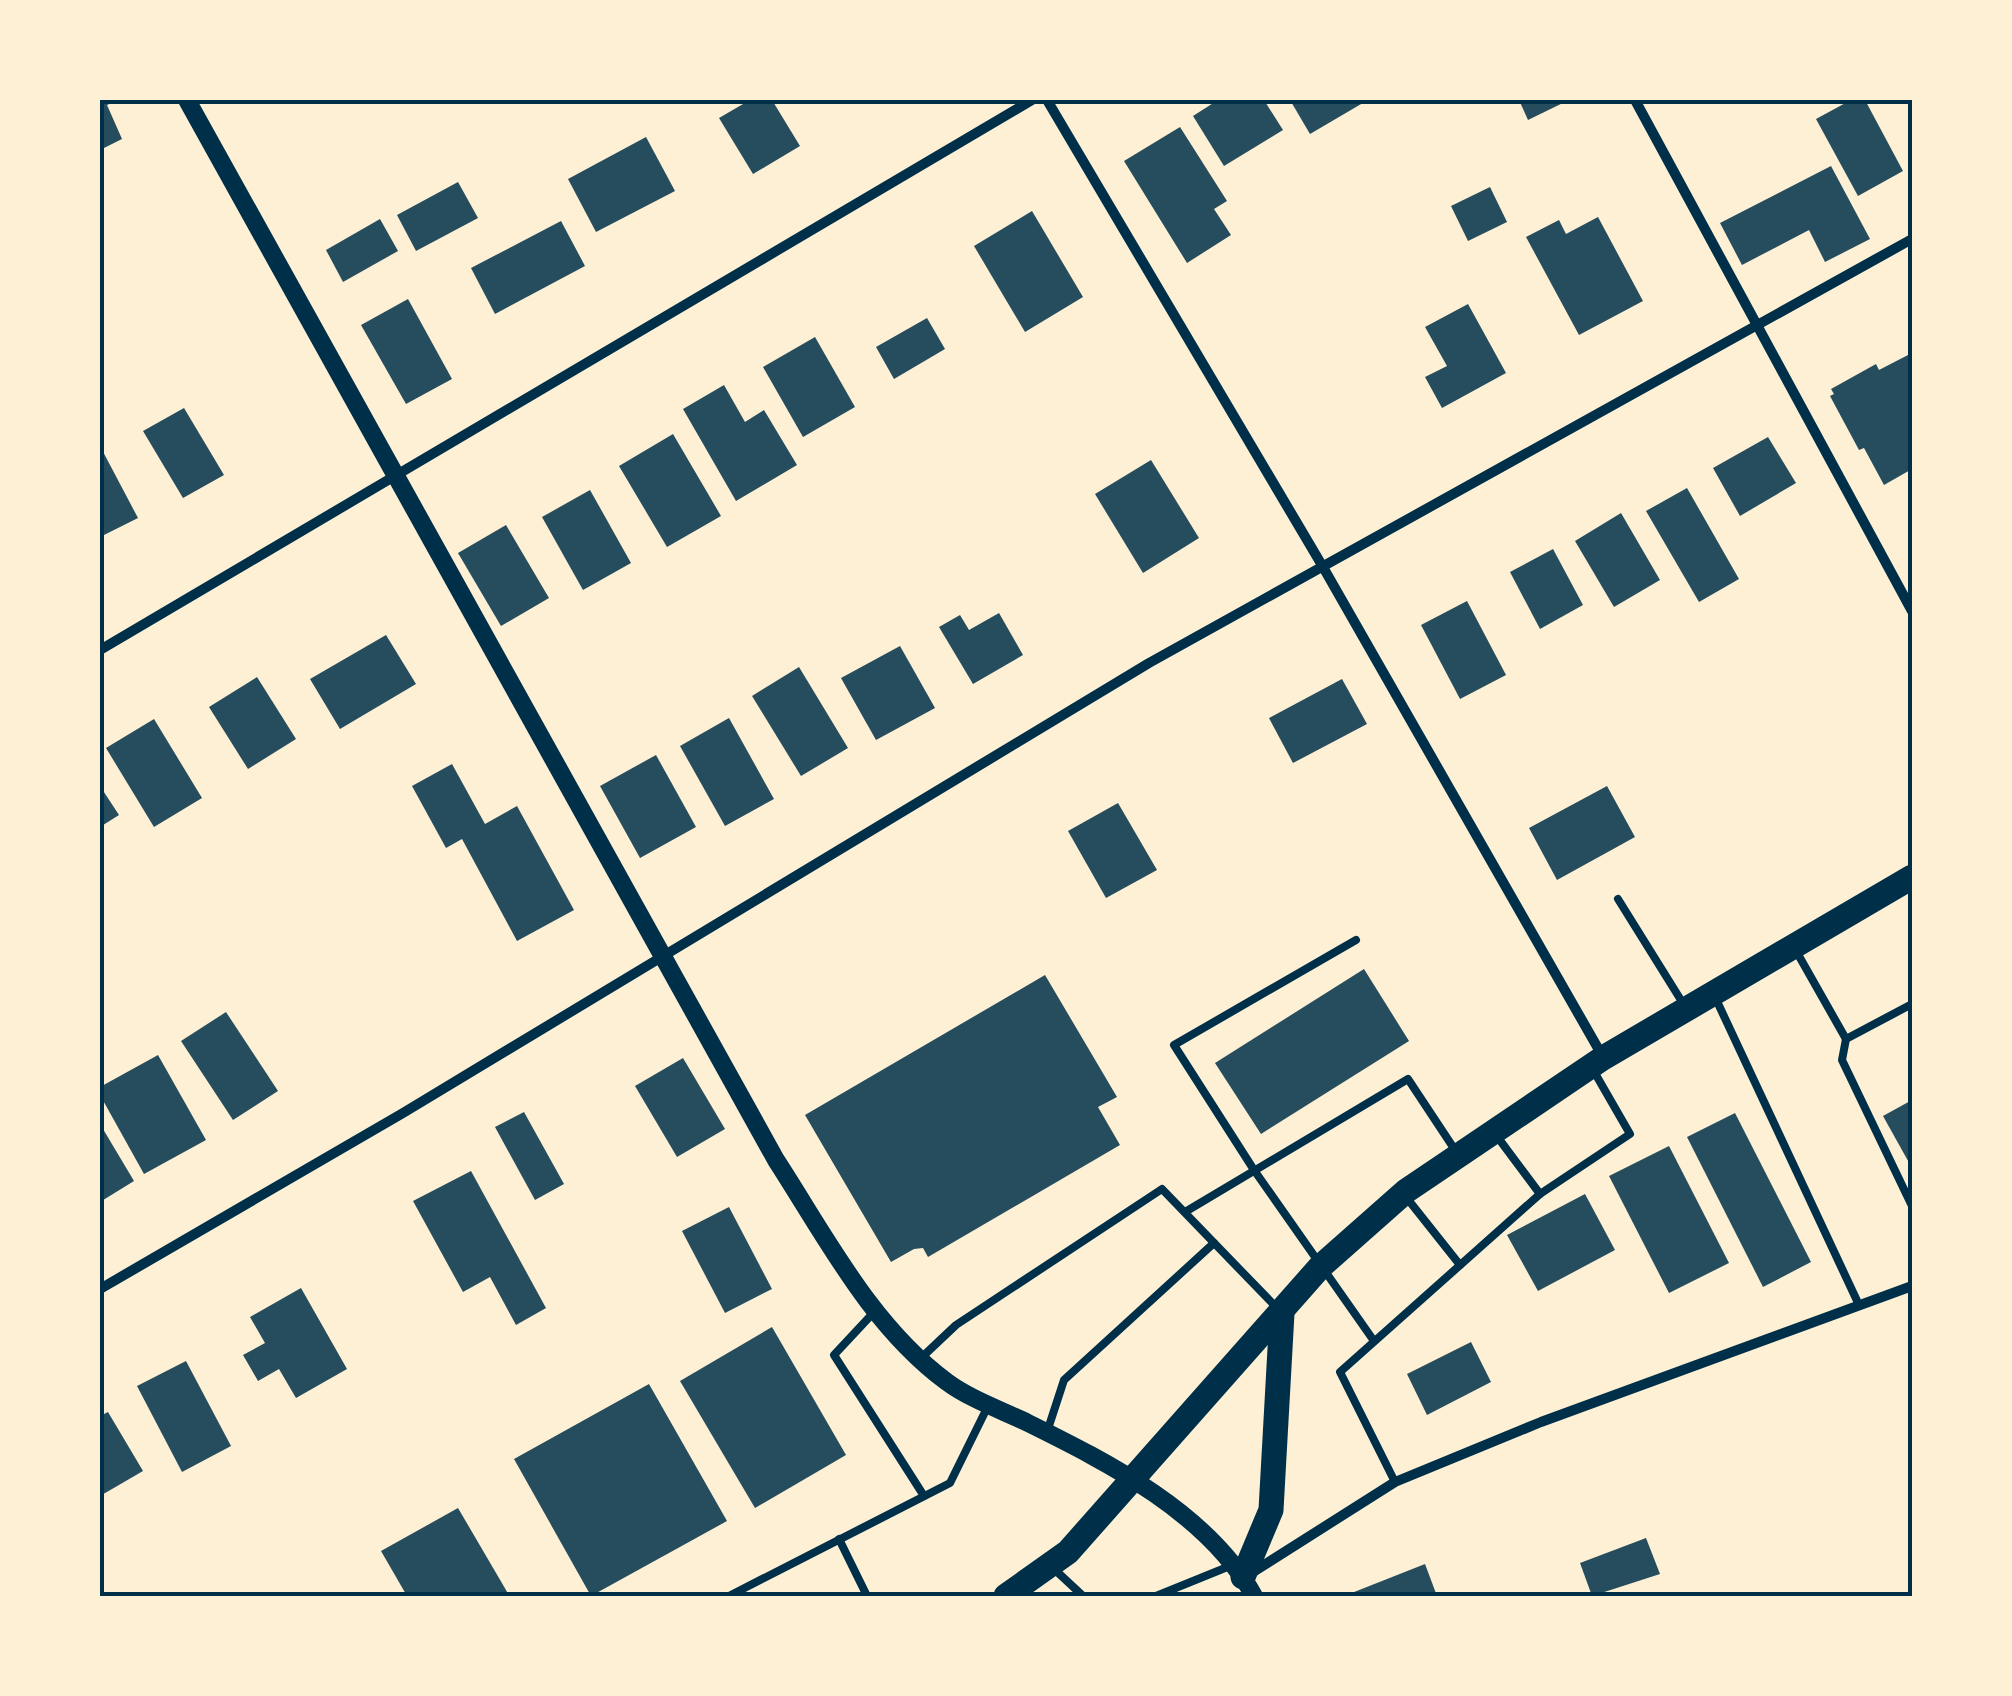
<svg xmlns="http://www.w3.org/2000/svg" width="2012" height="1696" viewBox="0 0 2012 1696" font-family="'IBM Plex Sans',sans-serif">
<rect width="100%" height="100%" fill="#fdf0d5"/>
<!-- building -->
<g fill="#264d5e">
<polygon points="100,100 118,100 107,105 122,139 100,150"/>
<polygon points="750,100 772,100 800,146 753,174 719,118"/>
<polygon points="1218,100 1264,100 1283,130 1224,166 1193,116"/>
<polygon points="1290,100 1368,100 1310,134"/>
<polygon points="1519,100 1569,100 1528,120"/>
<polygon points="1851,100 1865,100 1903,171 1858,196 1816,119"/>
<polygon points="1180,127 1227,201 1214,209 1231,235 1187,263 1124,161"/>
<polygon points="646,137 675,191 596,232 568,179"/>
<polygon points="1831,166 1870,239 1825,262 1809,230 1742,265 1720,223"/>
<polygon points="458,182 478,218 416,251 397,215"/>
<polygon points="1490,187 1507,222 1468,241 1451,206"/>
<polygon points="1032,211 1083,297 1025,332 974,246"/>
<polygon points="1598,217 1643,301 1579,335 1526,237 1559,220 1566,234"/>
<polygon points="380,219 398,251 343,282 326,250"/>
<polygon points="561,221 585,266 495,314 471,268"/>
<polygon points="408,299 452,379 406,404 361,325"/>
<polygon points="1468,304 1506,373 1442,408 1425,377 1447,366 1425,327"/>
<polygon points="927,318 945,349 894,379 876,347"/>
<polygon points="815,337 855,407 803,437 763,367"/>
<polygon points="1908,355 1912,363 1912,421 1908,423 1912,469 1884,485 1864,448 1859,450 1830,396 1834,394 1831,389 1876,364 1879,370"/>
<polygon points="724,385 745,422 764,410 797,465 736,501 683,409"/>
<polygon points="184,408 224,475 183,498 143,431"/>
<polygon points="673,434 721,516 667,547 619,466"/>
<polygon points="1768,437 1796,483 1740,516 1713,468"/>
<polygon points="100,446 138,518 100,537"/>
<polygon points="1151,460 1199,538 1143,573 1095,494"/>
<polygon points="1687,488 1739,579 1699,602 1646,511"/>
<polygon points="590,490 631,563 583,590 542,517"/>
<polygon points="1621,513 1660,580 1614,607 1575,541"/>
<polygon points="506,525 549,598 501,626 458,553"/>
<polygon points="1553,549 1583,605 1540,629 1510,572"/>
<polygon points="1467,601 1506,675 1460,699 1421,625"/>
<polygon points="999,613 1023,655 973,684 939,627 960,615 969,630"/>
<polygon points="386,635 416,684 340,729 310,679"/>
<polygon points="900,646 935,708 876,740 841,678"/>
<polygon points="799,667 848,748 801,776 752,696"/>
<polygon points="257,677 296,739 248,769 209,707"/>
<polygon points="1342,679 1367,724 1293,763 1269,718"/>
<polygon points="729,718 774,799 725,826 680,746"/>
<polygon points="154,719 202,798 154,827 106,748"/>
<polygon points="656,755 696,827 640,858 600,786"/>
<polygon points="452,764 485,824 517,806 574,910 517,941 462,839 446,848 412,786"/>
<polygon points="100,786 119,815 100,827"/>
<polygon points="1607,786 1635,837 1557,880 1529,828"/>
<polygon points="1118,803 1157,870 1106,898 1068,831"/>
<polygon points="1364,969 1409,1041 1261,1134 1215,1063"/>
<polygon points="1045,975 1117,1097 1098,1107 1120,1145 928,1257 923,1248 914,1249 891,1262 805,1115"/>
<polygon points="226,1012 278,1091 233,1120 181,1041"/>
<polygon points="158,1055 206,1140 144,1174 100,1095 100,1087"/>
<polygon points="683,1058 725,1129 677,1157 635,1086"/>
<polygon points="1912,1100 1912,1168 1883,1116"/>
<polygon points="524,1112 564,1184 535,1200 495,1127"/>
<polygon points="1735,1113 1811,1262 1763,1287 1687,1137"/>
<polygon points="100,1124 134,1181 100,1202"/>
<polygon points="1669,1146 1729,1263 1669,1293 1609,1176"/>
<polygon points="471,1171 546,1308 516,1325 490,1277 463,1292 413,1201"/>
<polygon points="1585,1194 1615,1250 1538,1291 1507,1235"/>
<polygon points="729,1207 772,1289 725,1313 682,1231"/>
<polygon points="301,1288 347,1369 296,1398 279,1369 258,1381 243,1355 265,1343 250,1317"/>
<polygon points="772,1327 846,1455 755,1508 680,1381"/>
<polygon points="1471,1342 1491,1382 1427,1415 1407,1374"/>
<polygon points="186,1361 231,1446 182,1472 137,1386"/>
<polygon points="649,1384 727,1521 591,1596 514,1459"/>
<polygon points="108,1412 143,1471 100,1496 100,1416"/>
<polygon points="458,1508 506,1590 509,1596 407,1596 381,1551"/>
<polygon points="1646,1538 1660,1574 1592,1596 1580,1563"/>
<polygon points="1425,1564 1437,1596 1344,1596"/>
</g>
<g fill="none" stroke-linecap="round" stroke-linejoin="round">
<!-- service -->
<g stroke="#003049" stroke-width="8">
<polyline points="1618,899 1684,1005"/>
<polyline points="1356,940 1174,1045 1254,1170 1374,1341"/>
<polyline points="1795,949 1846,1039 1912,1004"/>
<polyline points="1715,997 1859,1305"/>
<polyline points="1846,1039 1842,1060 1912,1206"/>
<polyline points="1496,1135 1540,1194"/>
<polyline points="1406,1197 1460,1265"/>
<polyline points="1185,1212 1408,1079 1455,1150"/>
<polyline points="876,1310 834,1355 924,1496"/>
<polyline points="920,1359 956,1325 1162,1189 1276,1307"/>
<polyline points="1047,1432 1064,1380 1214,1243"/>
<polyline points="1395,1482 1340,1372 1540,1194 1630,1134 1592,1068"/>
<polyline points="839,1539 867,1596"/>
<polyline points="1053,1568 1083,1596"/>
<polyline points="729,1596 950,1483 987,1408"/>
<polyline points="1156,1596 1230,1566"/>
</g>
<!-- minor -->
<g stroke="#003049" stroke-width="10">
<polyline points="1047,100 1323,567 1603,1057"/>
<polyline points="1635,100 1912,611"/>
<polyline points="100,650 1032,100"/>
<polyline points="100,1289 403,1113 1149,663 1912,239"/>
<polyline points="1253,1572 1395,1482 1541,1422 1912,1286"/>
</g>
<!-- tertiary -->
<path stroke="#003049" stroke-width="18" d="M187,100L776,1160C826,1237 871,1326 947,1382C970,1399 1001,1410 1028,1423C1109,1463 1208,1513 1254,1596"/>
<!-- primary -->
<g stroke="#003049" stroke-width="25">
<polyline points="1243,1577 1271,1510 1282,1313"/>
<polyline points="1006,1596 1068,1552 1320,1267 1406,1191 1603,1058 1912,877"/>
</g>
</g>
<!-- border -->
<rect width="2012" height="1696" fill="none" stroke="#fdf0d5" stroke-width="205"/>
<rect x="102" y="102" width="1808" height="1492" fill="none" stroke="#003049" stroke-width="4"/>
</svg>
